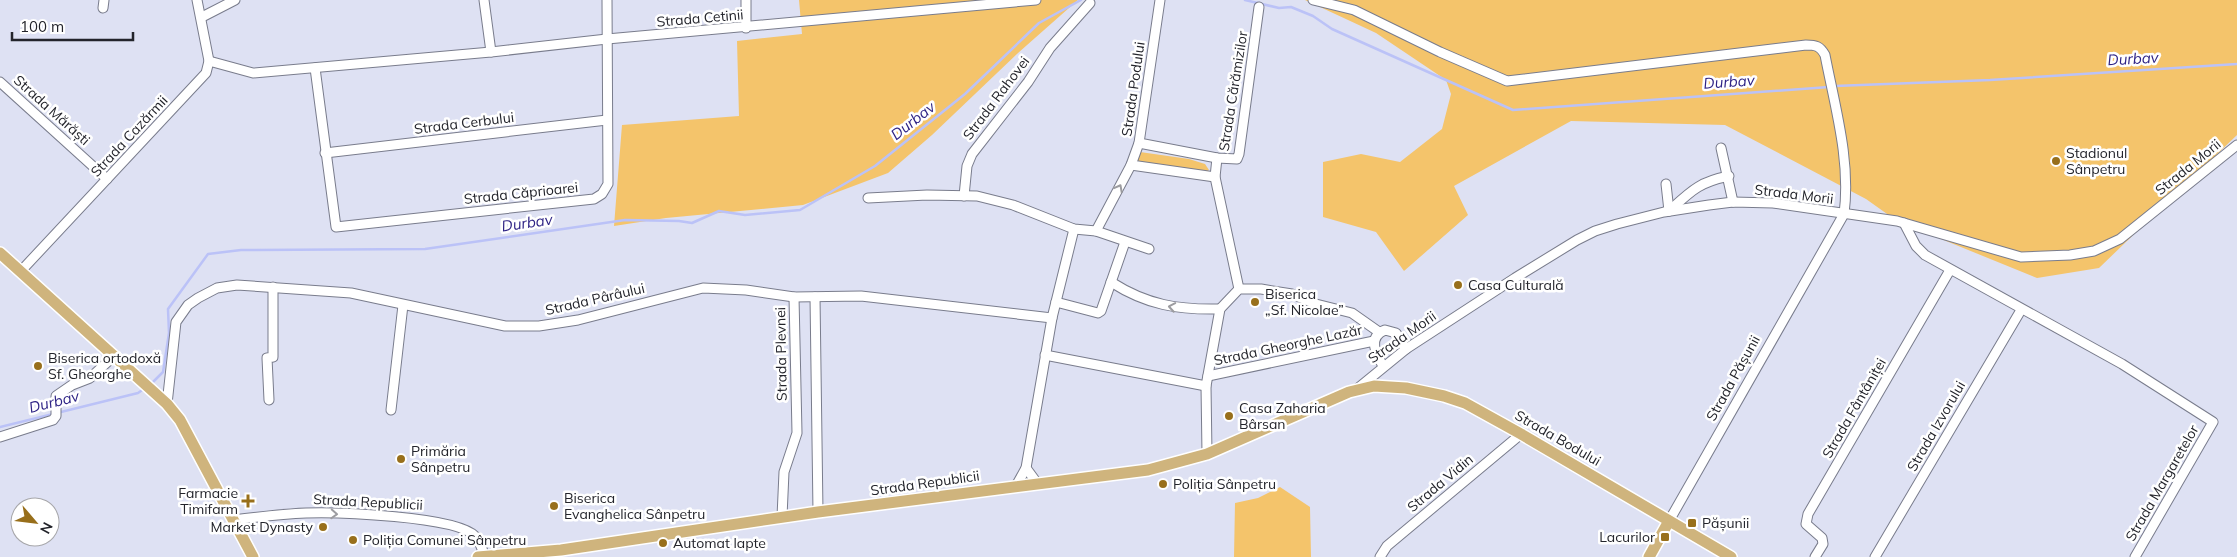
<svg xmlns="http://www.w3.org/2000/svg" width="2237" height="557" viewBox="0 0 2237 557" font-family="Mulish,sans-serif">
<rect width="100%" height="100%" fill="#dee1f3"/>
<!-- green -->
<g fill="#f4c46b">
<polygon points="799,0 1078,0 1018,53 932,135 888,173 803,205 666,218 614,226 622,125 739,116 737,41 802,34"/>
<polygon points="1305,0 2237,0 2237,135 2099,268 2037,278 1897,221 1866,199 1725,125 1571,121 1454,186 1468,215 1404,271 1376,232 1323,217 1323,162 1361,154 1400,162 1442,129 1451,94 1446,80 1376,33"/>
<polygon points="1140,152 1189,159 1205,164 1209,170 1203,173 1135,162"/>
<polygon points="1280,487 1310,507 1311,557 1234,557 1235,503 1258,498"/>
</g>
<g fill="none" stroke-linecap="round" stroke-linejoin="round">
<!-- stream -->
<g stroke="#bbc2f7" stroke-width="2.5">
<polyline points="1245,0 1279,8 1291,7 1313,16 1332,29 1513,110 1829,87"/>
<polyline points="1835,86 1990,80 2237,64"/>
<polyline points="150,385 163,372 169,333 168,309 208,254 241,250 425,249 625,220 679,221 692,223 719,211 745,215 800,210 875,166 965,94 1039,23 1081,0"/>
<polyline points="0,427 138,393 145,388"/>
</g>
<defs>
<g id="minor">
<polyline points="484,0 491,52"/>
<path d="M1313,0L1354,10L1440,52L1507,81L1806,45C1816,45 1820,46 1825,55C1835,107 1851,161 1844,214L1669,521"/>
<polyline points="103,8 104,0"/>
<polyline points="202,17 235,0"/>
<polyline points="746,28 746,0"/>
<polyline points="209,61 253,73 491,52 607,39 1036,0"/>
<polyline points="315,68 336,227 594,199 602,194 608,184 607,0"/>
<polyline points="0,82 107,179"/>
<polyline points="1139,143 1217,158 1237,159 1239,154 1259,7"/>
<polyline points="1721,148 1733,202"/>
<polyline points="325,153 607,120"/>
<polyline points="1217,158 1215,177 1239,289"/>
<polyline points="1131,165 1215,177"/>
<polyline points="1666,184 1669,211"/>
<polyline points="964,196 967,166 972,154 1028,82 1050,48 1090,3"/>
<polyline points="868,198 927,195 977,196 1013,205 1074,229 1096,231 1149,249"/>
<path d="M1669,211C1691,191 1699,182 1729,176"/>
<polyline points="1904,223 1916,246 1925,255 2122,364 2213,422 2135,557"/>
<polyline points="1096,231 1131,165 1139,143 1160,0"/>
<polyline points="20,272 206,73 209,61 197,0"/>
<path d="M1111,282C1147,305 1178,310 1220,309"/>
<polyline points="815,297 818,512"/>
<polyline points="1056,302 1098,313 1101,311 1125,242"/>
<polyline points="1045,355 1206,386"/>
<path d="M1383,366C1376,354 1367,337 1385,330L1396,333L1406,349"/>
<polyline points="1208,376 1374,341"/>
<polyline points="1357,389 1406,349 1515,278 1577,240 1595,231 1617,224 1664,212 1709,205 1733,202 1773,203 1897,221 2021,257 2070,255 2094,251 2120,239 2237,145"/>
<polyline points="269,400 267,358 273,357 273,287"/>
<polyline points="167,404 176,322 188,305 198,298 217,288 237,285 351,293 505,326 539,326 578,320 703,288 746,290 794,297 861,296 1052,318"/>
<polyline points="391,410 403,305"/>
<polyline points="0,437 53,420 56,416 56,396 72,385 90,378 114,356"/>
<polyline points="1207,454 1206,386 1220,309 1239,289 1261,289 1292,294 1316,304 1352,313 1379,332"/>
<polyline points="1026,468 1037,483"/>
<polyline points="1016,486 1026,468 1052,318 1074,229"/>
<polyline points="782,517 784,472 797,433 794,297"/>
<path d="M233,520C257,517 281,514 306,513C336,512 456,516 475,536C480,541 482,550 485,556"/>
<polyline points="1380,557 1387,546 1521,434"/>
<polyline points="1815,557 1823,544 1822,538 1806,524 1808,514 1950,270"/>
<polyline points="1875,557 2021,310"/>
</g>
<g id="major">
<polyline points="0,253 167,404 180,420 253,557"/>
<polyline points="478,557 561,550 818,512 1148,470 1207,454 1349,392 1374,386 1406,388 1444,396 1465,403 1521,434 1731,557"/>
<polyline points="1649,557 1669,521"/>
</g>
</defs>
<!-- minor casing -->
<use href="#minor" stroke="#797c8c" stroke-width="11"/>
<!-- major casing -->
<use href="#major" stroke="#fff" stroke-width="14"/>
<!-- minor -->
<use href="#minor" stroke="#fff" stroke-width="9"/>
<!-- major -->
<use href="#major" stroke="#cfb47d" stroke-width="11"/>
</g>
<!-- one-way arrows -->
<defs><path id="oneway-chevron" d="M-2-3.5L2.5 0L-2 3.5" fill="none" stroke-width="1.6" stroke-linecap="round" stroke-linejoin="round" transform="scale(1.25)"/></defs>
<g stroke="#9c9ca0">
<use href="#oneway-chevron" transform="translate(1119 188) rotate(-62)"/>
<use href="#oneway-chevron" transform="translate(1172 307) rotate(-170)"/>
<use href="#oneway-chevron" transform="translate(334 514) rotate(3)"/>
</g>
<!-- markers -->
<g fill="#986f1b" stroke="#fff" stroke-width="2">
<circle cx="2056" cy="161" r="5"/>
<circle cx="1458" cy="285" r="5"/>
<circle cx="1255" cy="302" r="5"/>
<circle cx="38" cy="366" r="5"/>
<circle cx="1229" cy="416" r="5"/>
<circle cx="401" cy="459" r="5"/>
<circle cx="1163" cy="484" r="5"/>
<path d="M245.5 493.5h5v5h5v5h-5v5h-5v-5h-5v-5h5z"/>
<circle cx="554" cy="506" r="5"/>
<rect x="1687" y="518" width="10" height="10" rx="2.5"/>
<circle cx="323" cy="527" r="5"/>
<rect x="1660" y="532" width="10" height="10" rx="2.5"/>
<circle cx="353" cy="540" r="5"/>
<circle cx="663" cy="543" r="5"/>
</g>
<g text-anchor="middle" stroke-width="5" stroke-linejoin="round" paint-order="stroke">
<!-- street labels -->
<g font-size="14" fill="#23242b" stroke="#fff">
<text transform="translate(700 18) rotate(-5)" y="5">Strada Cetinii</text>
<text transform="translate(1133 89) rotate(-82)" y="5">Strada Podului</text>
<text transform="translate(1233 91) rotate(-81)" y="5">Strada Cărămizilor</text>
<text transform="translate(996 98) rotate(-53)" y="5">Strada Rahovei</text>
<text transform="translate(52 110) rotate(42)" y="5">Strada Mărăști</text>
<text transform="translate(464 123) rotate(-7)" y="5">Strada Cerbului</text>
<text transform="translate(129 136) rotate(-47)" y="5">Strada Cazărmii</text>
<text transform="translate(2188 167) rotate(-39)" y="5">Strada Morii</text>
<text transform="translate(521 193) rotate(-6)" y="5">Strada Căprioarei</text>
<text transform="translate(1794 194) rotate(7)" y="5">Strada Morii</text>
<text transform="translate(595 299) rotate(-13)" y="5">Strada Pârâului</text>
<text transform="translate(1402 337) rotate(-35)" y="5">Strada Morii</text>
<text transform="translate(1288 345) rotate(-12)" y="5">Strada Gheorghe Lazăr</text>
<text transform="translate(781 354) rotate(-91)" y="5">Strada Plevnei</text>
<text transform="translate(1733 378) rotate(-61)" y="5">Strada Pășunii</text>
<text transform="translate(1854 408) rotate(-60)" y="5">Strada Fântâniței</text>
<text transform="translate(1936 426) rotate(-60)" y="5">Strada Izvorului</text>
<text transform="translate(1558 438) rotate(30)" y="5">Strada Bodului</text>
<text transform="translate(925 483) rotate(-8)" y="5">Strada Republicii</text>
<text transform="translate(1440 483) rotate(-40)" y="5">Strada Vidin</text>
<text transform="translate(2162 483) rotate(-60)" y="5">Strada Margaretelor</text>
<text transform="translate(368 502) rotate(3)" y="5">Strada Republicii</text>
</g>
<!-- poi labels -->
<g font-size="14" fill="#23242b" stroke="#fff" text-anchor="start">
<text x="2066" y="158">Stadionul<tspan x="2066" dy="16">Sânpetru</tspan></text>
<text x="1468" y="290">Casa Culturală</text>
<text x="1265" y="299">Biserica<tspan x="1265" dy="16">„Sf. Nicolae”</tspan></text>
<text x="48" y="363">Biserica ortodoxă<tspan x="48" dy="16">Sf. Gheorghe</tspan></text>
<text x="1239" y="413">Casa Zaharia<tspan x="1239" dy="16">Bârsan</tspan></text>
<text x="411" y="456">Primăria<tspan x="411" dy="16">Sânpetru</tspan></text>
<text x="1173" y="489">Poliția Sânpetru</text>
<text x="238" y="498" text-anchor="end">Farmacie<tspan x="238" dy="16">Timifarm</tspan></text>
<text x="564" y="503">Biserica<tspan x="564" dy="16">Evanghelica Sânpetru</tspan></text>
<text x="1702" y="528">Pășunii</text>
<text x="313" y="532" text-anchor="end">Market Dynasty</text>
<text x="1655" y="542" text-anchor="end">Lacurilor</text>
<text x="363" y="545">Poliția Comunei Sânpetru</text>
<text x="673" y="548">Automat lapte</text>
</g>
<!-- water labels -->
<g font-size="15" font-style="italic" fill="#2e2385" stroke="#fff">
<text transform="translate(2133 59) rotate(-3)" y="5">Durbav</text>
<text transform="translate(1729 82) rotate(-4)" y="5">Durbav</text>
<text transform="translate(913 121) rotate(-38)" y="5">Durbav</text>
<text transform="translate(527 223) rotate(-8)" y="5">Durbav</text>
<text transform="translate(54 402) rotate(-14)" y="5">Durbav</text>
</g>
</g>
<!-- north arrow -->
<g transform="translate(35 522) rotate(118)"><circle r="24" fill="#ffffff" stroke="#a7a7aa"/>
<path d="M0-4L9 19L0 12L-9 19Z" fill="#986f1b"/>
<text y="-8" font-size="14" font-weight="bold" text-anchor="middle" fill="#23242b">N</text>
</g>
<!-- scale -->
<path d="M12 32v8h121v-8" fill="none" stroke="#23242b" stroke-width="2.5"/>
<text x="20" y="32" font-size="15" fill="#23242b" stroke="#ffffff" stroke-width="4" paint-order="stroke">100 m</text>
</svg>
